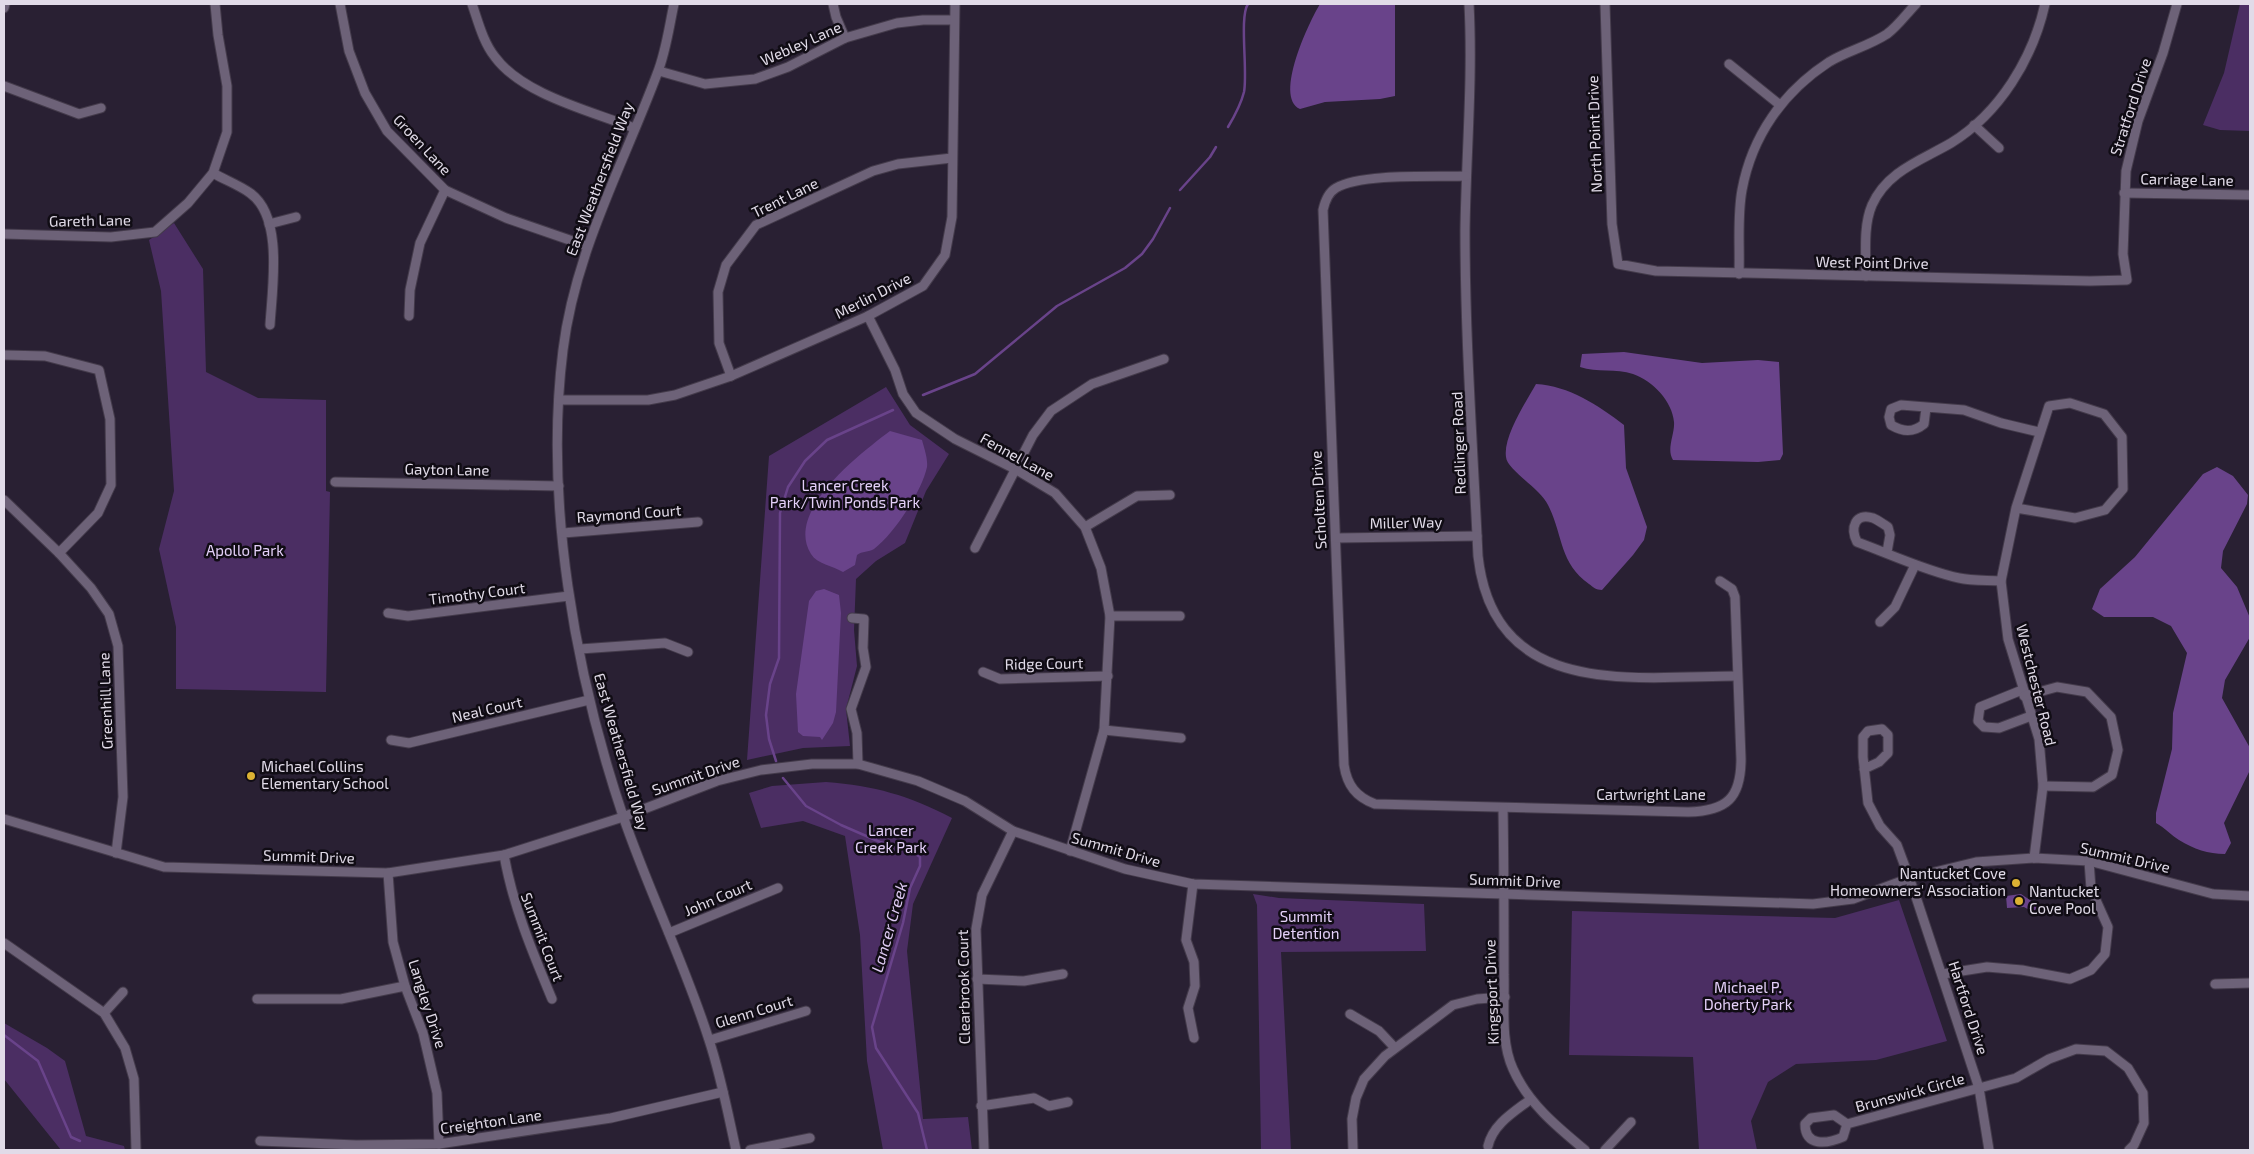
<svg xmlns="http://www.w3.org/2000/svg" width="2254" height="1154" viewBox="0 0 2254 1154" font-family="'Exo 2',sans-serif">
<rect width="100%" height="100%" fill="#292033"/>
<!-- green -->
<g fill="#4b2e63">
<polygon points="2240,4 2250,4 2250,131 2220,130 2203,125 2224,73"/>
<polygon points="174,223 203,269 206,372 258,398 326,400 326,491 330,492 326,692 176,689 176,627 159,549 174,491 161,291 149,240"/>
<polygon points="886,387 910,425 949,454 926,491 905,543 876,561 856,579 854,630 857,666 846,709 850,746 803,748 747,760 769,456"/>
<path d="M826,782C875,786 908,795 952,818L913,904L907,951L923,1119L968,1117L972,1150H883L867,1061L860,935L845,836L803,821L761,828L749,793L772,786Z"/>
<polygon points="1253,894 1279,898 1424,904 1426,951 1281,952 1291,1150 1261,1150 1257,905"/>
<polygon points="1899,900 1947,1041 1876,1060 1796,1064 1768,1082 1751,1121 1757,1150 1699,1150 1693,1057 1569,1055 1572,911 1835,918"/>
<polygon points="4,1023 47,1048 65,1061 86,1136 124,1146 125,1150 61,1150 4,1079"/>
</g>
<!-- water -->
<g fill="#69438a">
<path d="M1320,4H1395V96L1380,99L1325,102L1300,109C1273,97 1310,20 1320,4Z"/>
<path d="M1624,352L1702,363L1758,360L1779,362L1783,454L1780,460L1758,462L1673,460C1666,449 1675,434 1674,422C1672,401 1653,381 1633,374C1616,368 1597,373 1580,367L1582,354Z"/>
<path d="M1536,384C1569,386 1598,405 1624,425L1626,468L1647,527L1644,540L1633,555L1602,590C1596,590 1593,587 1589,584C1559,563 1563,534 1548,505C1540,488 1507,470 1506,457C1503,436 1526,402 1536,384Z"/>
<path d="M890,431L922,440C924,448 928,458 927,467C922,491 894,534 874,549C869,552 862,551 857,555L855,565L843,572C833,566 817,564 811,554C784,511 861,453 890,431Z"/>
<path d="M2217,467L2233,476L2248,495L2247,504L2223,551L2221,568L2237,587L2250,618V637L2225,680L2222,698L2250,748V770L2224,823L2231,843L2225,854C2208,854 2194,849 2179,840C2171,835 2165,828 2156,823V813L2172,749L2173,713L2187,653L2171,626L2153,617H2104L2092,609L2100,589L2135,557L2203,474Z"/>
<polygon points="824,589 839,595 841,613 836,712 833,723 822,740 820,737 803,736 798,732 796,694 809,601 816,591"/>
<polygon points="2021,894 2039,906 2033,912 2024,907 2007,908 2006,896"/>
</g>
<g fill="none" stroke-linecap="round" stroke-linejoin="round">
<!-- stream -->
<g stroke="#69438a" stroke-width="2.5">
<path d="M1228,127C1234,117 1241,104 1244,92C1248,71 1239,17 1248,4"/>
<polyline points="1180,190 1210,157 1216,147"/>
<polyline points="923,395 975,374 1057,306 1125,268 1142,254 1153,239 1170,208"/>
<polyline points="776,761 769,739 766,715 770,684 779,658 780,513 788,487 805,461 827,440 893,410"/>
<polyline points="783,778 806,806 841,825 880,842 908,849 920,857 920,866 910,888 903,923 872,1027 876,1048 918,1113 927,1150"/>
<polyline points="4,1035 38,1061 71,1137 80,1141"/>
</g>
<defs>
<g id="minor">
<polyline points="340,4 349,51 365,93 387,131 445,190 506,218 587,246"/>
<path d="M472,4C478,21 483,42 495,57C523,95 591,111 634,128"/>
<path d="M674,4C669,27 666,52 657,74C623,165 575,252 563,350C544,501 575,673 623,816C649,892 685,964 709,1040C721,1076 728,1114 736,1150"/>
<polyline points="833,4 836,17 845,38"/>
<path d="M1469,4C1473,80 1466,155 1465,231C1465,339 1473,448 1478,556C1494,699 1631,677 1737,676"/>
<polyline points="1605,4 1612,224 1618,264 1656,271 2090,281 2127,280 2123,254 2126,171 2138,121 2163,53 2177,4"/>
<polyline points="4,8 5,4"/>
<polyline points="1729,64 1780,105"/>
<polyline points="659,71 705,84 755,79 788,67 845,38 897,23 923,20 954,20"/>
<polyline points="4,86 79,114 101,108"/>
<polyline points="1974,125 1999,148"/>
<path d="M213,173C225,180 239,185 250,193C284,217 272,289 270,325"/>
<path d="M1466,176C1436,177 1361,173 1336,188C1329,192 1325,201 1323,210L1344,765C1347,785 1356,797 1375,804L1688,812C1727,811 1741,798 1741,759L1735,597L1732,589L1720,581"/>
<polyline points="2124,193 2250,195"/>
<polyline points="269,224 296,217"/>
<polyline points="4,234 111,237 155,232 188,203 213,173 227,132 227,86 218,35 215,4"/>
<path d="M1739,274C1740,246 1737,217 1742,190C1752,136 1783,92 1829,62C1847,51 1869,46 1887,34C1898,26 1907,13 1916,4"/>
<path d="M1866,276C1866,253 1863,226 1872,205C1887,171 1922,160 1951,143C2000,113 2033,58 2045,4"/>
<polyline points="409,316 410,290 420,243 445,190"/>
<polyline points="868,316 895,370 903,394 916,413 955,439 1015,469 1055,493 1085,527 1101,568 1110,616 1104,730 1070,851"/>
<polyline points="4,355 45,356 99,370 110,419 111,485 98,513 59,553"/>
<polyline points="731,376 719,343 718,292 726,265 756,225 873,171 898,164 952,158"/>
<polyline points="559,400 648,400 675,395 731,376 868,316 923,286 945,255 952,217 955,4"/>
<path d="M1926,408L1924,424C1913,433 1903,432 1891,425L1889,417L1891,409L1901,405L1964,410L2001,423L2039,432"/>
<polyline points="335,482 559,486"/>
<polyline points="4,500 59,553 91,588 109,614 118,646 123,797 116,853"/>
<polyline points="2016,508 2075,518 2105,510 2123,489 2122,437 2104,414 2070,403 2049,406 2016,508 2001,581 2008,639 2039,739 2043,786 2034,858"/>
<polyline points="1085,527 1137,496 1170,495"/>
<polyline points="563,533 698,522"/>
<polyline points="1336,538 1477,536"/>
<polyline points="975,548 1033,435 1051,411 1092,384 1164,359"/>
<path d="M1887,552L1890,535L1888,527C1883,524 1878,520 1873,518C1855,512 1850,528 1857,542C1890,554 1926,571 1959,578C1972,581 1988,580 2001,581"/>
<polyline points="388,613 408,616 569,596"/>
<polyline points="1110,616 1180,616"/>
<polyline points="852,618 864,619 863,648 866,667 851,709 857,733 858,764"/>
<polyline points="1880,622 1895,607 1915,565"/>
<polyline points="580,649 665,643 688,652"/>
<polyline points="983,672 1000,679 1108,676"/>
<polyline points="2022,690 1980,707 1978,721 1984,727 1999,728 2031,716"/>
<polyline points="2024,696 2057,687 2087,692 2111,717 2118,750 2112,775 2093,787 2043,786"/>
<polyline points="1104,730 1181,738"/>
<polyline points="391,740 409,743 589,700"/>
<polyline points="1864,769 1879,762 1888,753 1888,735 1882,729 1868,731 1863,737 1863,757 1868,803 1880,826 1897,845 1914,891 1979,1088 1989,1150"/>
<path d="M1503,808C1504,863 1504,919 1504,975C1505,1004 1500,1041 1513,1069C1528,1103 1556,1126 1585,1150"/>
<polyline points="4,819 164,867 388,873 504,855 623,817 717,781 761,770 812,764 858,764 918,781 965,801 1013,831 1125,869 1193,884 1813,904 1853,899 1910,878 1976,862 2034,858 2089,861 2213,894 2250,896"/>
<path d="M504,855C513,906 532,951 552,999"/>
<polyline points="388,873 393,942 405,986 423,1033 437,1093 439,1144"/>
<polyline points="1193,884 1186,940 1194,962 1195,986 1188,1008 1194,1038"/>
<polyline points="669,933 778,888"/>
<polyline points="4,943 104,1013 125,1048 134,1079 136,1150"/>
<polyline points="1943,974 1987,967 2022,970 2070,979 2091,970 2105,954 2108,927 2091,889 2089,861"/>
<polyline points="977,979 1024,981 1063,974"/>
<polyline points="2215,984 2250,983"/>
<polyline points="257,999 341,999 405,986"/>
<polyline points="104,1013 123,992"/>
<polyline points="1350,1014 1379,1031 1395,1048"/>
<polyline points="710,1040 806,1011"/>
<polyline points="981,1106 1034,1098 1049,1106 1068,1102"/>
<path d="M1847,1124L1834,1115L1811,1118L1805,1124C1805,1147 1827,1144 1843,1137L1847,1124L2016,1078L2049,1059L2076,1049L2106,1051L2128,1068L2143,1093L2144,1123L2134,1145L2129,1150"/>
<polyline points="260,1141 356,1145 439,1144 611,1118 723,1092"/>
<path d="M1488,1146C1493,1124 1514,1112 1531,1099"/>
<polyline points="750,1150 810,1138"/>
<polyline points="984,1150 976,929 982,895 1013,831"/>
<polyline points="1353,1150 1352,1119 1356,1098 1364,1079 1385,1056 1453,1005 1477,999 1505,997"/>
<polyline points="1605,1150 1631,1122"/>
</g>
</defs>
<!-- minor casing -->
<use href="#minor" stroke="#443b4b" stroke-width="11"/>
<!-- minor -->
<use href="#minor" stroke="#6d6278" stroke-width="9"/>
</g>
<!-- markers -->
<g fill="#dcb233" stroke="#100c14" stroke-width="2">
<circle cx="251" cy="776" r="5"/>
<circle cx="2016" cy="883" r="5"/>
<circle cx="2019" cy="901" r="5"/>
</g>
<g text-anchor="middle" stroke-width="5" stroke-linejoin="round" paint-order="stroke">
<!-- street labels -->
<g font-size="15" fill="#e1dbe8" stroke="#100c14">
<text transform="translate(801 44) rotate(-24)" y="5">Webley Lane</text>
<text transform="translate(2131 107) rotate(-72)" y="5">Stratford Drive</text>
<text transform="translate(1595 134) rotate(-92)" y="5">North Point Drive</text>
<text transform="translate(422 145) rotate(47)" y="5">Groen Lane</text>
<text transform="translate(600 179) rotate(-69)" y="5">East Weathersfield Way</text>
<text transform="translate(2187 180) rotate(1)" y="5">Carriage Lane</text>
<text transform="translate(785 198) rotate(-26)" y="5">Trent Lane</text>
<text transform="translate(90 221) rotate(-1)" y="5">Gareth Lane</text>
<text transform="translate(1872 263) rotate(1)" y="5">West Point Drive</text>
<text transform="translate(873 296) rotate(-27)" y="5">Merlin Drive</text>
<text transform="translate(1459 443) rotate(-92)" y="5">Redlinger Road</text>
<text transform="translate(1017 457) rotate(29)" y="5">Fennel Lane</text>
<text transform="translate(447 470) rotate(1)" y="5">Gayton Lane</text>
<text transform="translate(1319 500) rotate(-93)" y="5">Scholten Drive</text>
<text transform="translate(629 514) rotate(-4)" y="5">Raymond Court</text>
<text transform="translate(1406 523) rotate(-1)" y="5">Miller Way</text>
<text transform="translate(477 594) rotate(-7)" y="5">Timothy Court</text>
<text transform="translate(1044 664) rotate(-1)" y="5">Ridge Court</text>
<text transform="translate(2036 685) rotate(76)" y="5">Westchester Road</text>
<text transform="translate(106 701) rotate(-92)" y="5">Greenhill Lane</text>
<text transform="translate(487 710) rotate(-13)" y="5">Neal Court</text>
<text transform="translate(621 752) rotate(74)" y="5">East Weathersfield Way</text>
<text transform="translate(696 776) rotate(-19)" y="5">Summit Drive</text>
<text x="1651" y="800">Cartwright Lane</text>
<text transform="translate(1116 850) rotate(16)" y="5">Summit Drive</text>
<text transform="translate(309 857) rotate(2)" y="5">Summit Drive</text>
<text transform="translate(2125 858) rotate(13)" y="5">Summit Drive</text>
<text transform="translate(1515 881) rotate(2)" y="5">Summit Drive</text>
<text transform="translate(718 898) rotate(-23)" y="5">John Court</text>
<text transform="translate(542 937) rotate(69)" y="5">Summit Court</text>
<text transform="translate(964 987) rotate(-91)" y="5">Clearbrook Court</text>
<text transform="translate(1492 992) rotate(-92)" y="5">Kingsport Drive</text>
<text transform="translate(427 1004) rotate(72)" y="5">Langley Drive</text>
<text transform="translate(1968 1008) rotate(72)" y="5">Hartford Drive</text>
<text transform="translate(754 1012) rotate(-17)" y="5">Glenn Court</text>
<text transform="translate(1910 1093) rotate(-15)" y="5">Brunswick Circle</text>
<text transform="translate(491 1122) rotate(-8)" y="5">Creighton Lane</text>
</g>
<!-- park labels -->
<g font-size="15" fill="#e4d0f9" stroke="#100c14">
<text x="845" y="491">Lancer Creek<tspan x="845" dy="17">Park/Twin Ponds Park</tspan></text>
<text x="245" y="556">Apollo Park</text>
<text x="891" y="836">Lancer<tspan x="891" dy="17">Creek Park</tspan></text>
<text x="1306" y="922">Summit<tspan x="1306" dy="17">Detention</tspan></text>
<text x="1748" y="993">Michael P.<tspan x="1748" dy="17">Doherty Park</tspan></text>
</g>
<!-- poi labels -->
<g font-size="15" fill="#e1dbe8" stroke="#100c14" text-anchor="start">
<text x="261" y="772">Michael Collins<tspan x="261" dy="17">Elementary School</tspan></text>
<text x="2006" y="879" text-anchor="end">Nantucket Cove<tspan x="2006" dy="17">Homeowners' Association</tspan></text>
<text x="2029" y="897">Nantucket<tspan x="2029" dy="17">Cove Pool</tspan></text>
</g>
<!-- water labels -->
<g font-size="16" font-style="italic" fill="#ddc9f2" stroke="#100c14">
<text transform="translate(889 927) rotate(-74)" y="6">Lancer Creek</text>
</g>
</g>
<!-- border -->
<rect width="2254" height="1154" fill="none" stroke="#e1dbe8" stroke-width="10"/>
</svg>
